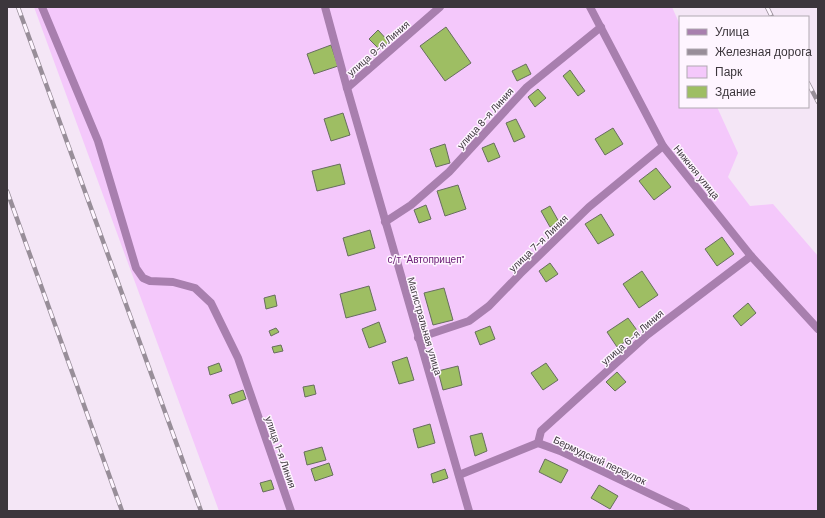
<svg xmlns="http://www.w3.org/2000/svg" width="825" height="518" viewBox="0 0 825 518" font-family="'DM Sans',sans-serif">
<rect width="100%" height="100%" fill="#f4e6f6"/>
<!-- green -->
<polygon fill="#f4c8fb" points="34,7 672,7 680,25 680,107 717,107 738,153 728,177 750,206 773,204 818,256 818,511 219,511"/>
<!-- building -->
<g fill="#9ebe63" stroke="#676e5e">
<polygon points="446,27 471,63 445,81 420,46"/>
<polygon points="378,30 389,42 380,50 369,39"/>
<polygon points="331,45 338,66 314,74 307,54"/>
<polygon points="526,64 531,74 517,81 512,71"/>
<polygon points="570,70 585,91 578,96 563,76"/>
<polygon points="538,89 546,98 535,107 528,97"/>
<polygon points="343,113 350,135 331,141 324,119"/>
<polygon points="516,119 525,137 514,142 506,123"/>
<polygon points="613,128 623,144 605,155 595,139"/>
<polygon points="494,143 500,157 488,162 482,148"/>
<polygon points="445,144 450,163 436,167 430,149"/>
<polygon points="340,164 345,184 317,191 312,171"/>
<polygon points="656,168 671,187 654,200 639,181"/>
<polygon points="458,185 466,209 445,216 437,191"/>
<polygon points="426,205 431,219 419,223 414,210"/>
<polygon points="550,206 559,222 550,227 541,211"/>
<polygon points="601,214 614,235 598,244 585,224"/>
<polygon points="370,230 375,248 348,256 343,238"/>
<polygon points="722,237 734,254 717,266 705,249"/>
<polygon points="550,263 558,274 546,282 539,271"/>
<polygon points="642,271 658,295 639,308 623,284"/>
<polygon points="369,286 376,310 346,318 340,294"/>
<polygon points="444,288 453,320 433,325 424,293"/>
<polygon points="275,295 277,306 266,309 264,298"/>
<polygon points="748,303 756,313 741,326 733,316"/>
<polygon points="628,318 639,333 617,347 607,332"/>
<polygon points="379,322 386,342 369,348 362,329"/>
<polygon points="490,326 495,339 480,345 475,332"/>
<polygon points="276,328 279,332 271,336 269,331"/>
<polygon points="281,345 283,351 274,353 272,347"/>
<polygon points="407,357 414,380 399,384 392,362"/>
<polygon points="219,363 222,371 210,375 208,367"/>
<polygon points="546,363 558,380 543,390 531,373"/>
<polygon points="458,366 462,385 443,390 438,371"/>
<polygon points="617,372 626,382 615,391 606,382"/>
<polygon points="314,385 316,394 305,397 303,387"/>
<polygon points="243,390 246,399 232,404 229,395"/>
<polygon points="430,424 435,443 418,448 413,429"/>
<polygon points="482,433 487,451 475,456 470,436"/>
<polygon points="322,447 326,460 307,465 304,452"/>
<polygon points="545,459 568,470 561,483 539,472"/>
<polygon points="329,463 333,475 315,481 311,469"/>
<polygon points="445,469 448,478 433,483 431,474"/>
<polygon points="271,480 274,489 263,492 260,483"/>
<polygon points="599,485 618,496 610,509 591,498"/>
</g>
<g fill="none" stroke-linecap="round" stroke-linejoin="round">
<!-- minor -->
<g stroke="#a87fae" stroke-width="8">
<polyline points="42,7 98,141 136,268 143,278 150,281 173,282 195,288 211,303 238,358 291,511"/>
<polyline points="325,7 347,88 469,511"/>
<polyline points="590,7 663,146 751,256 818,329"/>
<polyline points="347,88 440,7"/>
<polyline points="385,222 411,205 449,172 527,87 601,27"/>
<polyline points="418,338 469,321 489,306 520,274 589,207 663,146"/>
<polyline points="538,443 541,431 647,335 751,256"/>
<polyline points="459,475 538,443 560,451 686,511"/>
</g>
<defs>
<g id="rail">
<polyline points="18,7 201,511"/>
<polyline points="767,7 772,17"/>
<polyline points="808,83 818,102"/>
<polyline points="7,191 122,511"/>
</g>
</defs>
<!-- rail casing -->
<use href="#rail" stroke="#988e99" stroke-width="4.5"/>
<!-- rail -->
<use href="#rail" stroke="#fef5ff" stroke-width="3" stroke-dasharray="9" stroke-linecap="butt"/>
</g>
<g text-anchor="middle" stroke-width="3" stroke-linejoin="round" paint-order="stroke">
<!-- street labels -->
<g font-size="10" fill="#3c363c" stroke="#fef5ff">
<text transform="translate(378 48) rotate(-41)" y="4">улица 9-я Линия</text>
<text transform="translate(485 118) rotate(-48)" y="4">улица 8-я Линия</text>
<text transform="translate(697 172) rotate(51)" y="4">Нижняя улица</text>
<text transform="translate(538 243) rotate(-44)" y="4">улица 7-я Линия</text>
<text transform="translate(425 326) rotate(74)" y="4">Магистральная улица</text>
<text transform="translate(632 337) rotate(-41)" y="4">улица 6-я Линия</text>
<text transform="translate(281 452) rotate(71)" y="4">улица 1-я Линия</text>
<text transform="translate(600 460) rotate(25)" y="4">Бермудский переулок</text>
</g>
<!-- park labels -->
<g font-size="10" fill="#6d2078" stroke="#fef5ff">
<text x="426" y="263">с/т "Автоприцеп"</text>
</g>
</g>
<!-- border -->
<rect width="825" height="518" fill="none" stroke="#3c363c" stroke-width="16"/>
<!-- legend -->
<rect x="679" y="16" width="130" height="92" fill="#fef5ff" stroke="#b0a9b1"/>
<rect x="687" y="29" width="20" height="6" fill="#a87fae" stroke="#b0a9b1"/>
<text x="715" y="36" font-size="12" fill="#3c363c">Улица</text>
<rect x="687" y="49" width="20" height="6" fill="#988e99" stroke="#b0a9b1"/>
<text x="715" y="56" font-size="12" fill="#3c363c">Железная дорога</text>
<rect x="687" y="66" width="20" height="12" fill="#f4c8fb" stroke="#b0a9b1"/>
<text x="715" y="76" font-size="12" fill="#3c363c">Парк</text>
<rect x="687" y="86" width="20" height="12" fill="#9ebe63" stroke="#b0a9b1"/>
<text x="715" y="96" font-size="12" fill="#3c363c">Здание</text>
</svg>
